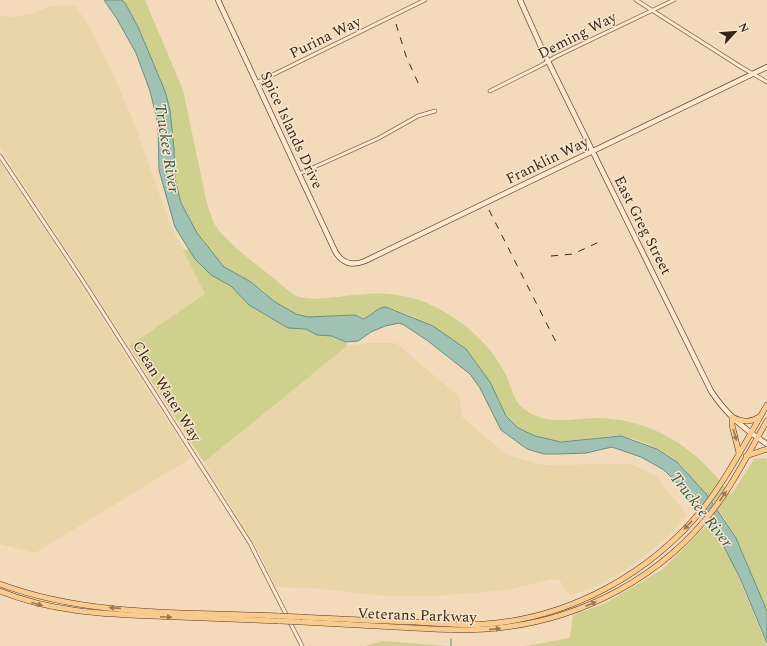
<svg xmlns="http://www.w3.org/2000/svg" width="767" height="646" viewBox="0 0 767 646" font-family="Spectral,serif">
<rect width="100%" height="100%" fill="#f2dabb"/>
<!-- farmland -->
<g fill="#e8d5a8">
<polygon points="74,5 86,21 112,72 133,120 169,222 205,294 129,346 0,148 0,16 16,17 31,14 51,6"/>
<polygon points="0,162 31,207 191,458 35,553 0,544"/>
<polygon points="369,343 394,343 397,344 457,395 460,400 462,417 507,455 543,465 630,464 655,475 687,515 669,536 633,565 600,585 571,595 565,591 560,580 552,579 507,590 436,596 387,596 324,589 276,587 257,549 204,462 347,346"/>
</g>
<!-- green -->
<g fill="#d0d08e">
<path d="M122,0H145L183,90L207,204L214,223L219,231L236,248L294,295C311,302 335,297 353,295C377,292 399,293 422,301C457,315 489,341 506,375C511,387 514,402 524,409C546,426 569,419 594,418C653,418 697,448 731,495L754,459L764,458L767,459V611C756,587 748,562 736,538C727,522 716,505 704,491C700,487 696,484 693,480C689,477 687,472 684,468C667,450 635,435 611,436C577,439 548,449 517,427C502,415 498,397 489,381C468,343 428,319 386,307L363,319L353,315L308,317L296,314L275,302L260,288L224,267L197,233L181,203L175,179L174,149L165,91L138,27Z"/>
<polygon points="183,250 189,250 195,259 211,275 231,286 256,309 288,328 306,329 317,335 332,336 346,342 347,346 204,462 129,346 205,294"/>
<polygon points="709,523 732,561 767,646 526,646 570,638 573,615 606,603 663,569"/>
<polygon points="383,641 448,646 365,646"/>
</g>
<!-- water -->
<path fill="#a0c2b4" stroke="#679081" d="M104,0H122L125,3L138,27L165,91L170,110L174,149L175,179L181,203L197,233L224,267L251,282L275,302L296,314L308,317L355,315L363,319C372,316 377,307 386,307L433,326L466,349L490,382L506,416L518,428L535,436L561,442L621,436L657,449L677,462L707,495L736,538L767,611V643L740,578L720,539L683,489L664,470L641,457L612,447L586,453L558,454H544L527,449L501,430L480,388L470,374L428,341L404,325L399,323L385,326L371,332L358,341L346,342L332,336L317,335L306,329L288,328L249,305L231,286L211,275L195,259L175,227L159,170L158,124L150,91L136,53L117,19Z"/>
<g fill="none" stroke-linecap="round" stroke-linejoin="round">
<!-- stream -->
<g stroke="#679081" stroke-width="1">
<polyline points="450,613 453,616"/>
<polyline points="451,646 451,639"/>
</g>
<defs>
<g id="street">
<polyline points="636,0 741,67 767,82"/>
<polyline points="256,83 425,0"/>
<polyline points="490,91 542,65 555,57 674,0"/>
<polyline points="0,156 81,278 250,543 302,646"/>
<polyline points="299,174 379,138 418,116 435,111"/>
</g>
<g id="secondary">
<path d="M218,0L335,251C342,264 353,266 365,261L767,67"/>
<path d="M520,0L542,49L711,391C726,414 744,429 767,444"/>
</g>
<g id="primary">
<path d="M739,453L732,425V417C742,422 750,423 759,417"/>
<polyline points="746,456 767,449"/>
<path d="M0,584C89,617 187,612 280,616"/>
<path d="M0,591C49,611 100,614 152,616C195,618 238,619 280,621"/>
<path d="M300,617C338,619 377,621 415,622C438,623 462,626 485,624C570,618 652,573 705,506C729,475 747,439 767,405"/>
<path d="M302,622C339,624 376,626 414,628C438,629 462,631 486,629C578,623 668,576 721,499C738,475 752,446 767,421"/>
</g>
</defs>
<!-- street casing -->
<use href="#street" stroke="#8a6a53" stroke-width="4.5"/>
<!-- secondary casing -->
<use href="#secondary" stroke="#6c4b37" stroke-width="6"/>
<!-- primary casing -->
<use href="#primary" stroke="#573829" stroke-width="6"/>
<!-- street -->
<use href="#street" stroke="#fce9cf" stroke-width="3"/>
<!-- secondary -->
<use href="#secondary" stroke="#fce9cf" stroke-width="4.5"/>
<!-- primary -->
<use href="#primary" stroke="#facb8e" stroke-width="5"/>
<!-- rail -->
<g stroke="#38251a" stroke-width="1" stroke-dasharray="7 7" stroke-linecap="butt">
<polyline points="396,24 406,56 419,85"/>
<polyline points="489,210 557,344"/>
<polyline points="551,256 573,254 599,242"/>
</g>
<defs>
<g id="primary-bridge">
<polyline points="280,616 300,617"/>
<polyline points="280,621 302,622"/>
</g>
</defs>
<!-- primary-bridge casing -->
<use href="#primary-bridge" stroke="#573829" stroke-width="6" stroke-linecap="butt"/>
<!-- primary-bridge -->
<use href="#primary-bridge" stroke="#facb8e" stroke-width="5"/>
</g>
<!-- one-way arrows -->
<defs><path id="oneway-solid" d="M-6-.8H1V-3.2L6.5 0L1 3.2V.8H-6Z"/></defs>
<g fill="#997854">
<use href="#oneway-solid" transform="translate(735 435) rotate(73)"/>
<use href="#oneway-solid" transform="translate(723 496) rotate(-56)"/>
<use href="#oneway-solid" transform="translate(688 525) rotate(134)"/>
<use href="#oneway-solid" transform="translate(37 604) rotate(15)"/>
<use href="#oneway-solid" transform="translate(591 604) rotate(-23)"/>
<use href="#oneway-solid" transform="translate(115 608) rotate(-176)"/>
<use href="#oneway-solid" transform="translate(166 617) rotate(2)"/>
<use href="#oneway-solid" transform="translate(495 629) rotate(-5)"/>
</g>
<g text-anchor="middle" stroke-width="3" stroke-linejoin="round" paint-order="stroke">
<!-- street labels -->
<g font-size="15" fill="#38251a" stroke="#f8e6cb">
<text transform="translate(577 35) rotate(-27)" y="5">Deming Way</text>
<text transform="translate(325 37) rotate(-26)" y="5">Purina Way</text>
<text transform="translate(292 130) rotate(65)" y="5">Spice Islands Drive</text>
<text transform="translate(547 160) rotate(-26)" y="5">Franklin Way</text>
<text transform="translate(643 225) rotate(63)" y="5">East Greg Street</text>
<text transform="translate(167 391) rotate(58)" y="5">Clean Water Way</text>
<text transform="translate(417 615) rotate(2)" y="5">Veterans Parkway</text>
</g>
<!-- water labels -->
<g font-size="16" font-style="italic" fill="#285950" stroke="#f8e6cb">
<text transform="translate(168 148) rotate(81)" y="6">Truckee River</text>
<text transform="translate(702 509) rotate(52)" y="6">Truckee River</text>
</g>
</g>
<!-- north arrow -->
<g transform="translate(735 32) rotate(64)" stroke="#f8e6cb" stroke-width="3" paint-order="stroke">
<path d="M0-3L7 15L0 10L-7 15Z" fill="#38251a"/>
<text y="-6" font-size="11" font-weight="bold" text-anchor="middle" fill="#38251a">N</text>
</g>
</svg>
